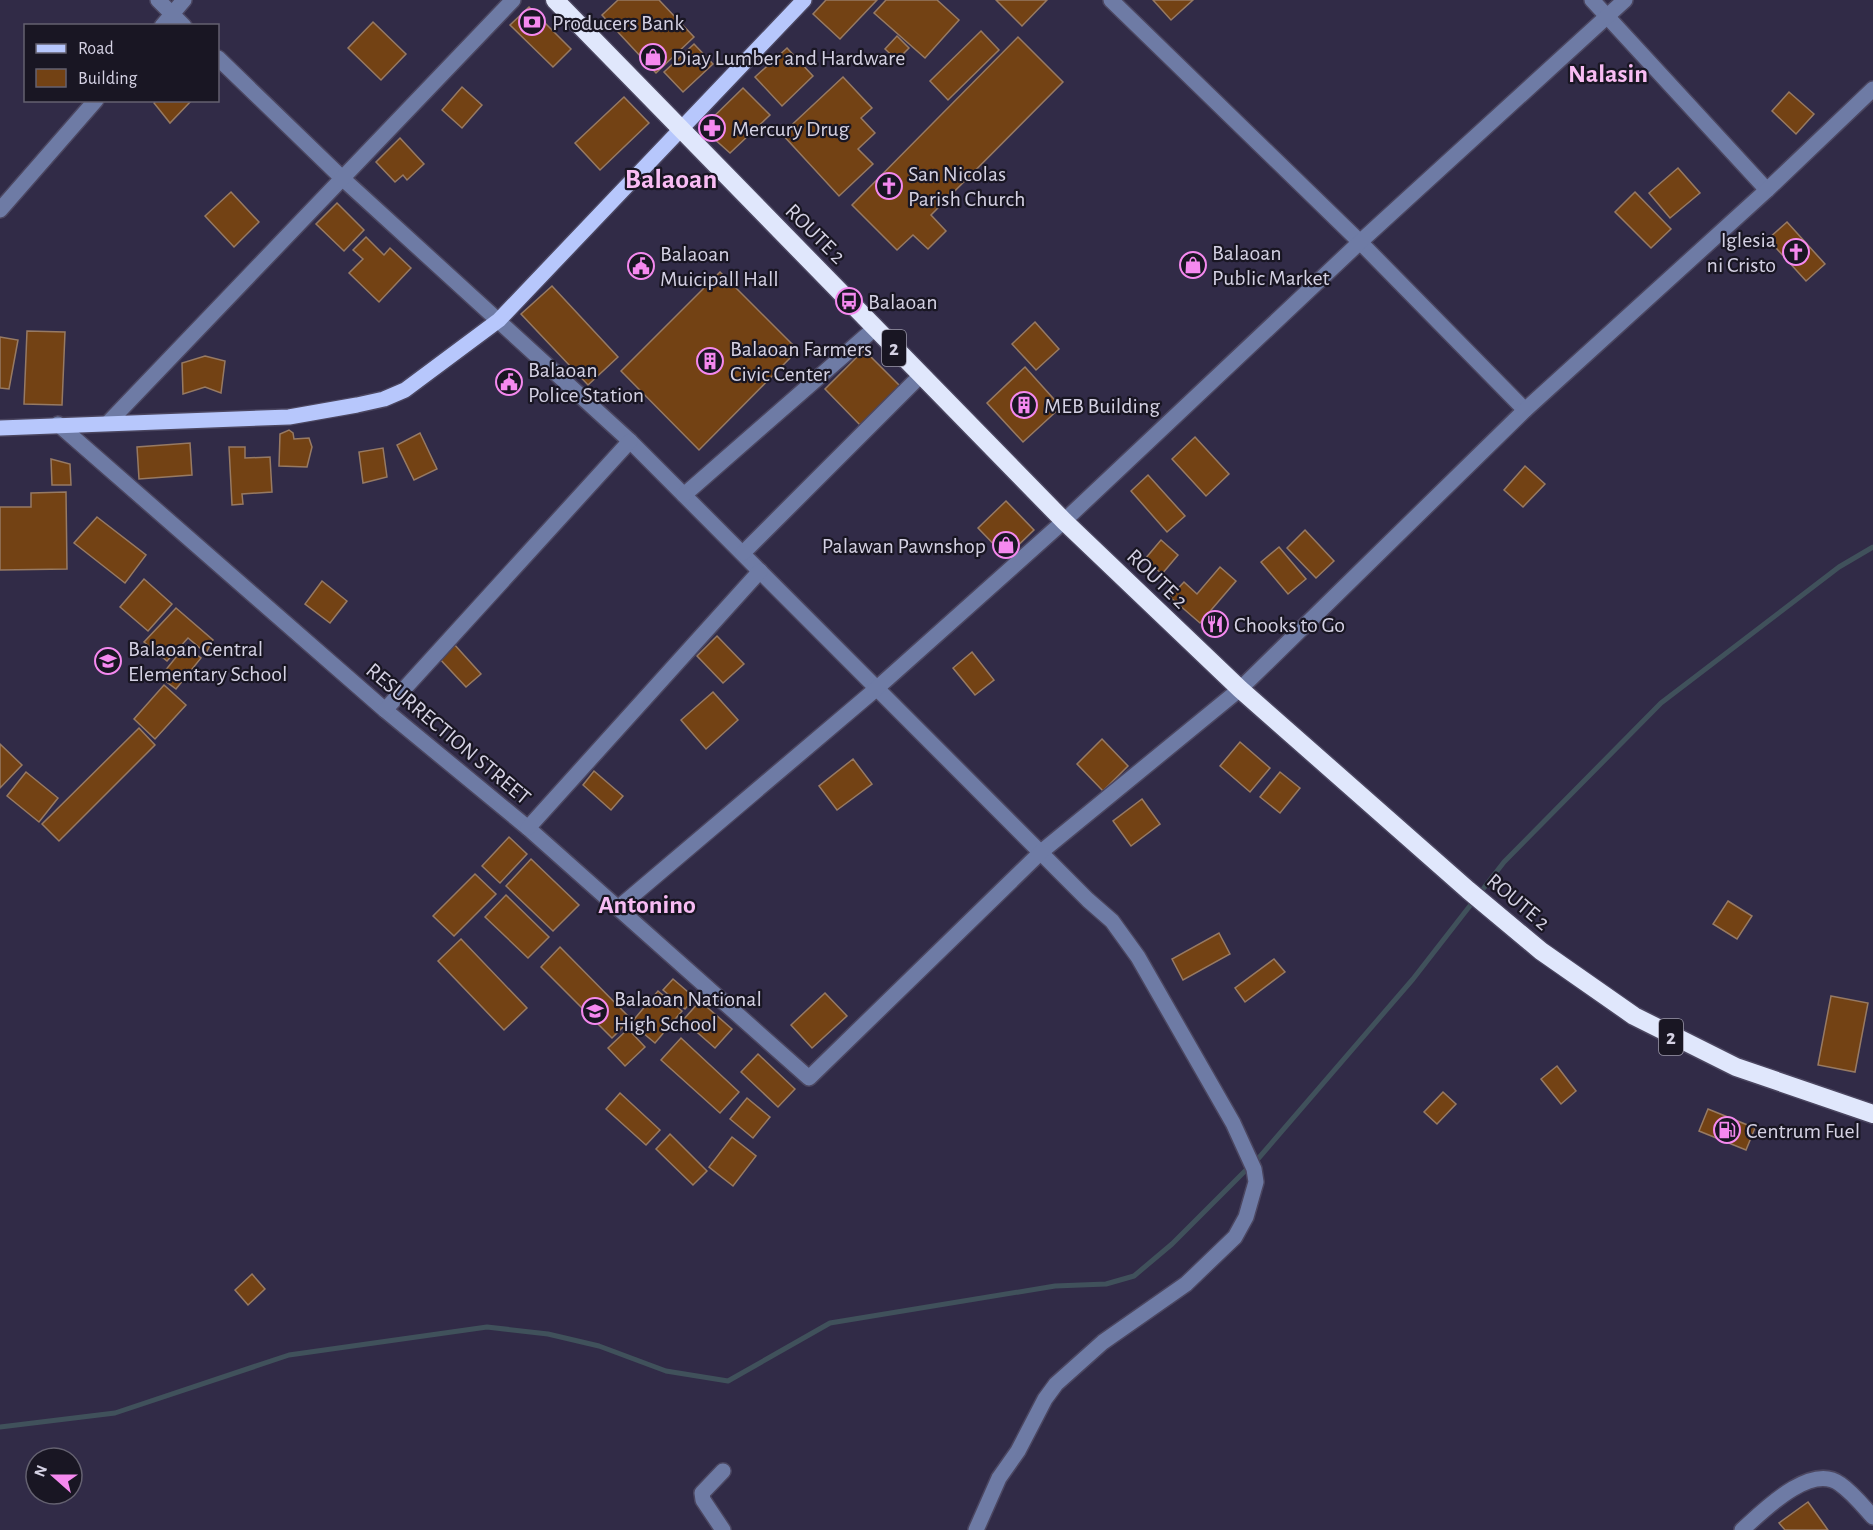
<svg xmlns="http://www.w3.org/2000/svg" width="1873" height="1530" viewBox="0 0 1873 1530" font-family="'Alegreya Sans',sans-serif">
<rect width="100%" height="100%" fill="#312b47"/>
<g fill="none" stroke-linecap="round" stroke-linejoin="round">
<!-- stream -->
<g stroke="#40515b" stroke-width="5">
<polyline points="1257,1160 1413,979 1504,862 1661,703 1839,567 1873,547"/>
<polyline points="0,1427 115,1413 289,1355 487,1327 548,1334 599,1346 666,1371 728,1381 830,1323 1055,1286 1106,1284 1134,1276 1172,1244 1247,1169"/>
</g>
</g>
<!-- building -->
<g fill="#734214" stroke="#977a63" stroke-width="1.5">
<polygon points="618,0 659,0 694,37 656,73 602,15"/>
<polygon points="826,0 877,0 840,39 813,14"/>
<polygon points="886,0 937,0 959,20 925,58 874,13"/>
<polygon points="996,0 1047,0 1022,26"/>
<polygon points="1153,0 1193,0 1171,20"/>
<polygon points="529,7 571,49 553,67 510,25"/>
<polygon points="373,22 406,54 381,80 348,48"/>
<polygon points="981,31 999,50 948,100 930,81"/>
<polygon points="897,36 909,48 897,60 885,49"/>
<polygon points="1018,37 1063,82 931,215 946,231 928,249 913,235 897,250 852,205"/>
<polygon points="694,44 713,64 683,92 664,72"/>
<polygon points="787,48 813,76 782,106 755,77"/>
<polygon points="843,77 872,108 861,118 875,133 858,149 873,164 839,196 782,134"/>
<polygon points="462,87 482,105 462,128 442,110"/>
<polygon points="743,88 770,115 730,153 702,128"/>
<polygon points="1789,92 1814,114 1796,134 1772,111"/>
<polygon points="624,97 649,123 600,170 575,143"/>
<polygon points="156,100 192,100 170,123 154,103"/>
<polygon points="400,138 424,164 407,180 403,175 395,182 376,162"/>
<polygon points="1678,168 1700,193 1670,218 1649,193"/>
<polygon points="231,192 259,222 234,247 205,216"/>
<polygon points="1635,192 1671,229 1651,248 1615,212"/>
<polygon points="337,203 364,230 344,251 316,224"/>
<polygon points="1787,222 1825,264 1806,281 1768,239"/>
<polygon points="366,237 384,255 390,248 411,268 379,302 349,273 363,259 353,250"/>
<polygon points="720,272 798,350 699,450 621,371"/>
<polygon points="552,286 618,357 588,385 521,314"/>
<polygon points="1035,322 1059,349 1036,370 1012,344"/>
<polygon points="27,331 65,332 62,405 24,404"/>
<polygon points="0,337 18,340 9,389 0,388"/>
<polygon points="864,350 900,386 860,425 825,389"/>
<polygon points="205,356 225,361 221,393 205,387 183,394 182,363"/>
<polygon points="1025,367 1061,407 1023,442 987,403"/>
<polygon points="289,430 293,433 294,439 309,438 312,447 307,467 279,466 280,434"/>
<polygon points="420,433 437,469 414,480 397,445"/>
<polygon points="1195,437 1229,474 1206,496 1172,459"/>
<polygon points="190,443 192,475 139,479 137,447"/>
<polygon points="229,447 245,447 245,458 270,457 272,492 242,494 243,504 232,505"/>
<polygon points="383,448 387,477 363,483 359,452"/>
<polygon points="51,459 70,464 71,485 52,485"/>
<polygon points="1525,466 1545,484 1523,507 1504,490"/>
<polygon points="1148,475 1185,516 1167,532 1131,491"/>
<polygon points="66,492 67,569 0,570 0,507 31,507 31,493"/>
<polygon points="1006,501 1034,530 1006,557 978,528"/>
<polygon points="97,517 146,555 125,583 74,543"/>
<polygon points="1305,530 1334,561 1316,578 1287,548"/>
<polygon points="1161,540 1178,555 1162,574 1145,559"/>
<polygon points="1279,547 1306,579 1288,594 1261,562"/>
<polygon points="1220,567 1236,581 1200,623 1170,597 1184,582 1197,594"/>
<polygon points="144,579 172,604 148,631 120,607"/>
<polygon points="322,581 347,601 330,623 305,604"/>
<polygon points="176,608 213,640 206,653 188,638 167,661 144,642"/>
<polygon points="717,636 744,664 723,683 697,656"/>
<polygon points="453,643 481,674 466,687 438,657"/>
<polygon points="185,646 201,658 176,689 160,677"/>
<polygon points="972,652 994,680 975,695 953,668"/>
<polygon points="164,685 186,705 155,739 134,719"/>
<polygon points="713,692 738,720 706,749 681,720"/>
<polygon points="139,728 155,745 59,841 42,824"/>
<polygon points="1102,739 1128,766 1103,791 1077,764"/>
<polygon points="1240,742 1270,768 1250,792 1220,766"/>
<polygon points="0,744 22,765 0,788"/>
<polygon points="853,759 872,784 837,810 819,786"/>
<polygon points="594,771 623,796 611,810 583,785"/>
<polygon points="26,772 58,798 39,822 7,796"/>
<polygon points="1280,772 1300,788 1280,813 1260,797"/>
<polygon points="1142,799 1160,824 1131,846 1113,821"/>
<polygon points="509,837 527,854 500,883 482,866"/>
<polygon points="531,859 579,905 553,931 506,886"/>
<polygon points="475,874 496,894 454,936 433,916"/>
<polygon points="506,895 549,937 528,958 485,917"/>
<polygon points="1728,901 1752,916 1737,939 1713,924"/>
<polygon points="1219,933 1230,954 1183,980 1172,959"/>
<polygon points="461,939 527,1008 504,1030 438,961"/>
<polygon points="560,947 631,1019 612,1038 541,967"/>
<polygon points="1274,959 1285,972 1245,1002 1235,988"/>
<polygon points="673,979 695,998 685,1009 663,990"/>
<polygon points="658,991 682,1011 655,1043 631,1023"/>
<polygon points="825,993 847,1016 812,1048 791,1025"/>
<polygon points="1831,996 1868,1003 1855,1072 1818,1065"/>
<polygon points="700,1001 732,1029 715,1048 683,1020"/>
<polygon points="628,1029 645,1047 625,1066 608,1048"/>
<polygon points="681,1038 739,1092 720,1113 661,1060"/>
<polygon points="758,1054 795,1089 778,1107 741,1072"/>
<polygon points="1557,1066 1576,1091 1561,1104 1541,1079"/>
<polygon points="1443,1092 1456,1104 1437,1124 1424,1112"/>
<polygon points="620,1093 660,1130 646,1145 606,1109"/>
<polygon points="747,1098 770,1117 753,1138 730,1119"/>
<polygon points="1708,1109 1755,1128 1746,1150 1699,1131"/>
<polygon points="670,1134 707,1171 693,1185 656,1149"/>
<polygon points="732,1137 756,1156 733,1186 709,1167"/>
<polygon points="252,1274 265,1289 248,1305 235,1290"/>
<polygon points="1808,1502 1828,1530 1785,1530 1779,1523"/>
</g>
<g fill="none" stroke-linecap="round" stroke-linejoin="round">
<defs>
<g id="minor">
<polyline points="158,0 184,26"/>
<polyline points="1111,0 1360,242 1525,410"/>
<polyline points="1592,0 1767,190"/>
<polyline points="162,26 184,0"/>
<polyline points="218,58 342,178 630,441 1088,900 1112,921 1138,957 1233,1123 1254,1169 1256,1182 1246,1217 1235,1237 1186,1284 1103,1342 1056,1384 1045,1399 1018,1451 999,1478 976,1530"/>
<polyline points="0,210 96,100"/>
<polyline points="108,423 513,0"/>
<polyline points="58,424 385,710 528,828 809,1078 1041,852 1240,689 1525,410 1767,190 1873,89"/>
<polyline points="684,495 875,328"/>
<polyline points="743,553 921,375"/>
<polyline points="385,710 630,441"/>
<polyline points="528,828 760,571"/>
<polyline points="618,908 876,689 1064,521 1360,242 1625,0"/>
<polyline points="723,1471 702,1493 703,1500 723,1530"/>
<path d="M1742,1530C1763,1511 1811,1462 1840,1484C1853,1493 1863,1506 1873,1517"/>
</g>
<polyline id="major" points="0,428 289,417 357,405 384,399 405,390 499,320 804,0"/>
<polyline id="highway" points="555,0 1064,521 1240,689 1468,890 1541,951 1634,1016 1736,1067 1873,1114"/>
</defs>
<!-- minor casing -->
<use href="#minor" stroke="#4b4660" stroke-width="18"/>
<!-- major casing -->
<use href="#major" stroke="#4b4660" stroke-width="18"/>
<!-- highway casing -->
<use href="#highway" stroke="#4b4660" stroke-width="21"/>
<!-- minor -->
<use href="#minor" stroke="#6e7ba5" stroke-width="15"/>
<!-- major -->
<use href="#major" stroke="#b7c7fc" stroke-width="15"/>
<!-- highway -->
<use href="#highway" stroke="#e0e7fc" stroke-width="18"/>
</g>
<!-- icons -->
<defs>
<symbol id="bank-ring" viewBox="-11 -11 22 22"><circle r="9.5" fill="#191623" stroke="#f589ef" stroke-width="1.5"/><path d="M-6-4H6V4H-6ZM0-2.3a2.3 2.3 0 1 0 0 4.6a2.3 2.3 0 1 0 0-4.6Z" fill="#f589ef"/></symbol>
<symbol id="shop-ring" viewBox="-11 -11 22 22"><circle r="9.5" fill="#191623" stroke="#f589ef" stroke-width="1.5"/><path d="M-5-2.5h2.3a2.7 3.5 0 0 1 5.4 0H5L5.5 6h-11ZM-1.5-2.5h3a1.5 2.3 0 0 0-3 0Z" fill="#f589ef"/></symbol>
<symbol id="pharmacy-ring" viewBox="-11 -11 22 22"><circle r="9.5" fill="#191623" stroke="#f589ef" stroke-width="1.5"/><path d="M-2-6h4v4h4v4h-4v4h-4v-4h-4v-4h4Z" fill="#f589ef"/></symbol>
<symbol id="church-ring" viewBox="-11 -11 22 22"><circle r="9.5" fill="#191623" stroke="#f589ef" stroke-width="1.5"/><path d="M-1.2-6h2.4v3.5h3.3v2.4h-3.3V6h-2.4V-.1h-3.3v-2.4h3.3Z" fill="#f589ef"/></symbol>
<symbol id="civic-ring" viewBox="-11 -11 22 22"><circle r="9.5" fill="#191623" stroke="#f589ef" stroke-width="1.5"/><path d="M-.6-6.5H3V-4.5H.6V-3L4-1V1h2V6H-6V1h2V-1L-.6-3ZM-1.2 2.5V6h2.4V2.5Z" fill="#f589ef"/></symbol>
<symbol id="bus-ring" viewBox="-11 -11 22 22"><circle r="9.5" fill="#191623" stroke="#f589ef" stroke-width="1.5"/><path d="M-5-6H5V4H4V6H2V4H-2V6H-4V4H-5ZM-3.5-4V0h7V-4ZM-3.5 1.2v1.5H-2V1.2ZM2 1.2v1.5H3.5V1.2Z" fill="#f589ef"/></symbol>
<symbol id="building-ring" viewBox="-11 -11 22 22"><circle r="9.5" fill="#191623" stroke="#f589ef" stroke-width="1.5"/><path d="M-4-6H4V6H1V3H-1V6H-4ZM-2.5-4.3h1.7v1.8h-1.7ZM.8-4.3h1.7v1.8H.8ZM-2.5-1h1.7V.8h-1.7ZM.8-1h1.7V.8H.8Z" fill="#f589ef"/></symbol>
<symbol id="restaurant-ring" viewBox="-11 -11 22 22"><circle r="9.5" fill="#191623" stroke="#f589ef" stroke-width="1.5"/><path d="M-5-6h1v4h1v-4h1v4h1v-4h1v5L-1.5 .5V6h-2V.5L-5-1ZM5-6V6H3V1.5H1.5Q1.5-4 5-6Z" fill="#f589ef"/></symbol>
<symbol id="school-ring" viewBox="-11 -11 22 22"><circle r="9.5" fill="#191623" stroke="#f589ef" stroke-width="1.5"/><path d="M0-5L7-2L0 1L-7-2ZM-4 1L0 2.5L4 1V4Q0 6-4 4Z" fill="#f589ef"/></symbol>
<symbol id="fuel-ring" viewBox="-11 -11 22 22"><circle r="9.5" fill="#191623" stroke="#f589ef" stroke-width="1.5"/><path d="M-5.5-6h7V0h2V4h1.3V-2.5L3-4.5l.8-.8L6-3V5H2.5V1h-1V6h-7ZM-4.2-4.7v3.2H.2V-4.7Z" fill="#f589ef"/></symbol>
</defs>
<g fill-rule="evenodd">
<use href="#bank-ring" x="517" y="7" width="30" height="30"/>
<use href="#shop-ring" x="638" y="42" width="30" height="30"/>
<use href="#pharmacy-ring" x="697" y="113" width="30" height="30"/>
<use href="#church-ring" x="874" y="171" width="30" height="30"/>
<use href="#church-ring" x="1781" y="237" width="30" height="30"/>
<use href="#shop-ring" x="1178" y="250" width="30" height="30"/>
<use href="#civic-ring" x="626" y="251" width="30" height="30"/>
<use href="#bus-ring" x="834" y="286" width="30" height="30"/>
<use href="#building-ring" x="695" y="346" width="30" height="30"/>
<use href="#civic-ring" x="494" y="367" width="30" height="30"/>
<use href="#building-ring" x="1009" y="390" width="30" height="30"/>
<use href="#shop-ring" x="991" y="530" width="30" height="30"/>
<use href="#restaurant-ring" x="1200" y="609" width="30" height="30"/>
<use href="#school-ring" x="93" y="646" width="30" height="30"/>
<use href="#school-ring" x="580" y="996" width="30" height="30"/>
<use href="#fuel-ring" x="1712" y="1115" width="30" height="30"/>
</g>
<g text-anchor="middle" stroke-width="4.5" stroke-linejoin="round" paint-order="stroke">
<!-- shield labels -->
<g fill="#191623" stroke="#9c99a9" stroke-width="1.5">
<rect x="882" y="330" width="24" height="36" rx="4.5"/>
<rect x="1659" y="1019" width="24" height="36" rx="4.5"/>
</g>
<g font-size="21" font-weight="bold" fill="#d4d1e3">
<text x="894" y="355">2</text>
<text x="1671" y="1044">2</text>
</g>
<!-- poi labels -->
<g font-size="22" fill="#d4d1e3" stroke="#191623" text-anchor="start">
<text x="552" y="30">Producers Bank</text>
<text x="672" y="65">Diay Lumber and Hardware</text>
<text x="732" y="136">Mercury Drug</text>
<text x="908" y="181">San Nicolas<tspan x="908" dy="25">Parish Church</tspan></text>
<text x="1776" y="247" text-anchor="end">Iglesia<tspan x="1776" dy="25">ni Cristo</tspan></text>
<text x="1212" y="260">Balaoan<tspan x="1212" dy="25">Public Market</tspan></text>
<text x="660" y="261">Balaoan<tspan x="660" dy="25">Muicipall Hall</tspan></text>
<text x="868" y="309">Balaoan</text>
<text x="730" y="356">Balaoan Farmers<tspan x="730" dy="25">Civic Center</tspan></text>
<text x="528" y="377">Balaoan<tspan x="528" dy="25">Police Station</tspan></text>
<text x="1044" y="413">MEB Building</text>
<text x="986" y="553" text-anchor="end">Palawan Pawnshop</text>
<text x="1234" y="632">Chooks to Go</text>
<text x="128" y="656">Balaoan Central<tspan x="128" dy="25">Elementary School</tspan></text>
<text x="614" y="1006">Balaoan National<tspan x="614" dy="25">High School</tspan></text>
<text x="1746" y="1138">Centrum Fuel</text>
</g>
<!-- street labels -->
<g font-size="22" fill="#d4d1e3" stroke="#191623">
<text transform="translate(816 233) rotate(45)" y="8">ROUTE 2</text>
<text transform="translate(1158 578) rotate(44)" y="8">ROUTE 2</text>
<text transform="translate(449 733) rotate(40)" y="8">RESURRECTION STREET</text>
<text transform="translate(1519 901) rotate(40)" y="8">ROUTE 2</text>
</g>
<!-- quarter labels -->
<g font-size="26" font-weight="bold" fill="#f8bcf3" stroke="#191623">
<text x="1608" y="82">Nalasin</text>
<text x="647" y="913">Antonino</text>
</g>
<!-- district labels -->
<g font-size="28" font-weight="bold" fill="#f8bcf3" stroke="#191623">
<text x="671" y="188">Balaoan</text>
</g>
</g>
<!-- legend -->
<rect x="24" y="24" width="195" height="78" fill="#191623" stroke="#646170" stroke-width="1.5"/>
<rect x="36" y="44" width="30" height="9" fill="#b7c7fc" stroke="#646170" stroke-width="1.5"/>
<text x="78" y="54" font-size="18" fill="#d4d1e3">Road</text>
<rect x="36" y="69" width="30" height="18" fill="#734214" stroke="#646170" stroke-width="1.5"/>
<text x="78" y="84" font-size="18" fill="#d4d1e3">Building</text>
<!-- north arrow -->
<g transform="translate(54 1476) rotate(291)"><circle r="28" fill="#191623" stroke="#646170" stroke-width="1.5"/>
<path d="M0-4.5L10 22L0 15L-10 22Z" fill="#f589ef"/>
<text y="-9" font-size="16" font-weight="bold" text-anchor="middle" fill="#d4d1e3">N</text>
</g>
</svg>
